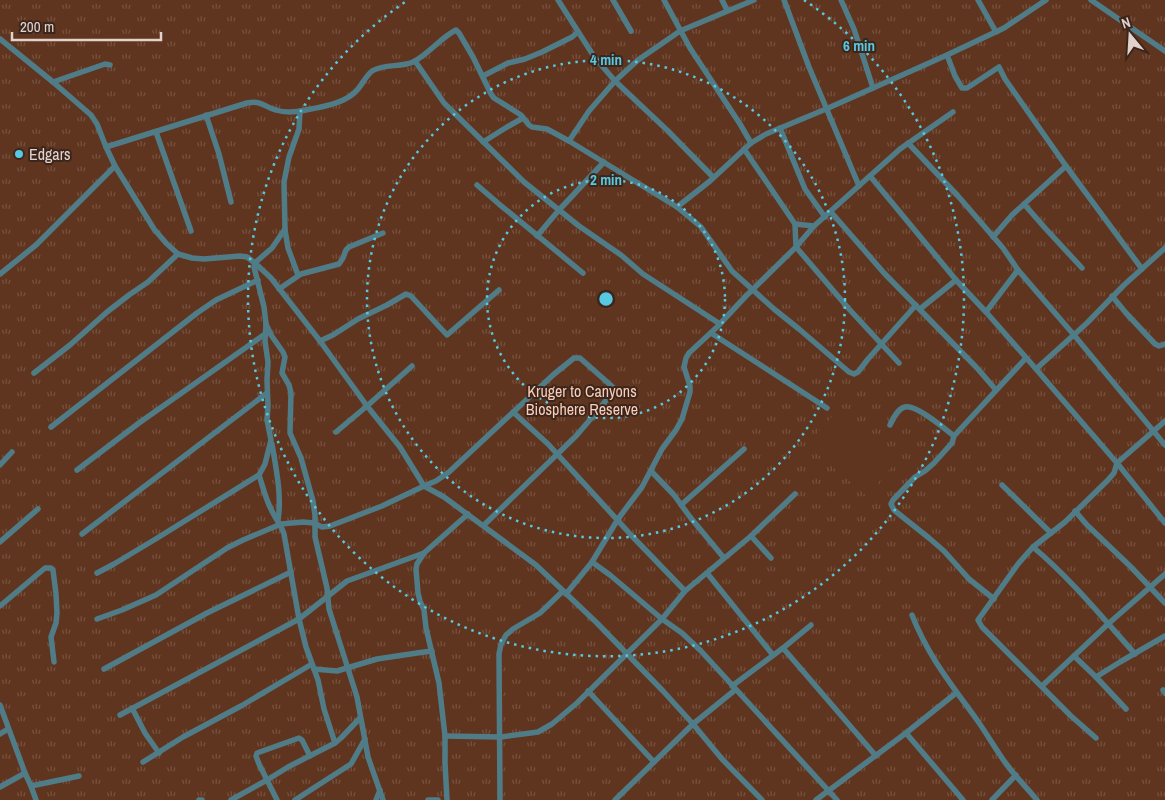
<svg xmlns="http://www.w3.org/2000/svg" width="1165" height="800" viewBox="0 0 1165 800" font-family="'Archivo Narrow',sans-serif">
<defs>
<pattern id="grass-tufts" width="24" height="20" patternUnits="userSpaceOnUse" patternTransform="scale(1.25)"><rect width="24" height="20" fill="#60351f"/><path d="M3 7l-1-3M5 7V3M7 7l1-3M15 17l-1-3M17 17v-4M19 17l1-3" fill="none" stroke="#76513e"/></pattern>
</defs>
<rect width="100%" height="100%" fill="#3c261c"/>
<!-- grass -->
<rect fill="url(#grass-tufts)" x="0" y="0" width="1165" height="800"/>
<!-- pitch -->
<polygon fill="#60351f" points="835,413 894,464 867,496 807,445"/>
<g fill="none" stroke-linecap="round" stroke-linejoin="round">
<!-- street -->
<g stroke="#507c87" stroke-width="5.5">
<polyline points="558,0 593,55 603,67 615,81 668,131 713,177"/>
<polyline points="613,0 631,31"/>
<polyline points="664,0 690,48 740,124 751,143"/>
<polyline points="722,0 727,10"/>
<polyline points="784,0 809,67 859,186"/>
<polyline points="841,0 854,29 873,88"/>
<polyline points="978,0 996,32"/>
<polyline points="1091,0 1165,51"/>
<polyline points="0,39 53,82 91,115 97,124 106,147 115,166 154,229 166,243 178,254 192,258 204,259 240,256 247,257 255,263 271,278 320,341 367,406 400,447 424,486 444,497 536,565 597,623 663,691 693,724 722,759 762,800"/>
<polyline points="947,55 955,76 962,88 967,88 999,67 1005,79 1066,166 1142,269"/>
<polyline points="415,61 444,103 524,182 579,226 621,255 643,274 720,324"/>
<polyline points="483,76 508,63 525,59 542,52 572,37 578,32"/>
<polyline points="53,82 105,64 110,65"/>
<polyline points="206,115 219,154 231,202"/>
<polyline points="780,128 805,189 825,217"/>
<polyline points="156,132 191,231"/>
<polyline points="569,141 589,111 615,81 638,60 680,31 754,0"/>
<polyline points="483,142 507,127 523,118"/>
<polyline points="908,143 958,196 1003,248 1018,270 1074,335 1165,445"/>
<path d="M106,147L247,103C263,100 263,107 276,110C285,113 297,112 306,110C323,107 347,103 358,89C363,83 366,76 372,71C385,63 400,68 413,62C429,54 440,38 456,30L459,33L473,57L491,94L494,98L521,115L529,125L532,127L547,129L569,141L677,207L701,227L732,271L774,309L799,329L849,372L854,374L858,372L868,359L916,305"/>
<polyline points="744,149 795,224 796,247 849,309 899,363"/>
<polyline points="870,176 956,280 986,312 1036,369 1117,463 1165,523"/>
<polyline points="477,185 499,204 583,273"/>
<polyline points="1024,204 1045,228 1082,268"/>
<polyline points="677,207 710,181 751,143 766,134 826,109 947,55 1004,28 1046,0"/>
<polyline points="831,212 884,273 977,368 996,390"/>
<polyline points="795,224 814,226"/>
<polyline points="285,230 288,248 298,275"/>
<polyline points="537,236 559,210 604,162"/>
<polyline points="993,237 1012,215 1066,166"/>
<polyline points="0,274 36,245 115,166"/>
<polyline points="279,289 301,274 339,264 343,258 346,250 349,247 383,233"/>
<polyline points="1112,296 1126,313 1155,344 1159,346 1165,344"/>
<polyline points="920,309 956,280"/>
<polyline points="986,312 1018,270"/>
<polyline points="266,324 271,335 283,352 285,357 282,373 289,385 291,393 290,433 301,458 313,501 315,515 315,537 327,588 329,609 357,697 368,757 383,800"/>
<polyline points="711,333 827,408"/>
<polyline points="320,341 333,335 358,319 387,305 406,294 411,296 447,335 499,290"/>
<polyline points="1036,369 1087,323 1124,285 1165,248"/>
<polyline points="34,373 70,345 107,312 129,295 148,282 178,254"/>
<polyline points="513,412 548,444 631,535 685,591"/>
<path d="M890,425C893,419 898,408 905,407C916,404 945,429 954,436"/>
<polyline points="51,427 197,313 216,300 258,280"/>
<polyline points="336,432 367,406 412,366"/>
<path d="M272,444C276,468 282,496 278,520"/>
<polyline points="0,465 12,452"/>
<polyline points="77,470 139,423 265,334"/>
<polyline points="651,471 674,495 690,517 724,558"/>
<path d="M259,475C263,487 266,501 273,513C277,521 281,525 284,534L299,619L306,647L318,680L324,709L335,743"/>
<polyline points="1002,485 1051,533"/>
<polyline points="681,505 744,449"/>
<polyline points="1075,511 1087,525 1131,567 1165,603"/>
<polyline points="82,534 267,393"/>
<polyline points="751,536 771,558"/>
<polyline points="0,542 38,509"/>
<path d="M1033,547C1070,578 1102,617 1135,654"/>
<polyline points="592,562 610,575 662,619 682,633 701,651 837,800"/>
<polyline points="97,573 114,564 154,540 259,475 265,464 271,440 267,420 268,406 267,380 268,362 265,341 266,324 264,307 254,267 255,263 257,261 272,248 285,229 284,182 289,157 299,129 300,111"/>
<polyline points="707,573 773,655"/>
<polyline points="566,594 592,562 618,519 642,487 662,449 676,430 682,419 690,392 690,386 684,367 686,358 689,353 717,327 745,297 796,247 814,226 900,149 953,112"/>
<polyline points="994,599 969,579 944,551 929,538 894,510 891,504 893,500 915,477 925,471 934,463 952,443 954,436 1026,358"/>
<polyline points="0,606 45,568 51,568 53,570 56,594 57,613 56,623 51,637 54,662"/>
<path d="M912,615C928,656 951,684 977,720C987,734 996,750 1007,765C1016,777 1027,788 1037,800"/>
<polyline points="97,619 122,610 156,595 227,548 243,540 281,524 303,522 314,523 322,527 330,526 382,506 424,486 436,481 449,472 553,375 574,358 580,358 615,389 600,408 576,436 484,525"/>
<polyline points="783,648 876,756"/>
<polyline points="1074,656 1096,677 1126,709"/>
<polyline points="104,669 207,613 291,572"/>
<polyline points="314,669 337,671 377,659 417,653 432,651"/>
<polyline points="1096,677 1120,662 1165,636"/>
<polyline points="732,686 783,648 811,625"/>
<polyline points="1042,686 1108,624 1165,574"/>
<polyline points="1163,690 1165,693"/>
<polyline points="588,691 654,762"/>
<polyline points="0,705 25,773 31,786 79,776"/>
<polyline points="132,708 145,733 159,753"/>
<polyline points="120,715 299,619 347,581 424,553"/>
<polyline points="906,733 963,800"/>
<polyline points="0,734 8,729"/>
<polyline points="445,736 501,737 538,732 552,724 577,703 662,619 685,591 751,536 795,494"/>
<polyline points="1096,738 1071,716 982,627 978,620 1018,564 1033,547 1065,522 1108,480 1114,473 1117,463 1165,421"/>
<polyline points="143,762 183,737 241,706 312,664"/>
<polyline points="31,786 36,800"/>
<polyline points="0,787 25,773"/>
<polyline points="199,800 202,800"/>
<polyline points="231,800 267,780 288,767 335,743 341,738 360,718"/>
<polyline points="277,800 259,764 256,756 257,753 299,738 302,740 310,756"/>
<polyline points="295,800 351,764 365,739"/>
<polyline points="376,800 380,790"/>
<polyline points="428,800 438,800"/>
<polyline points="447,800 445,763 445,736 439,683 426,628 424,610 420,601 418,593 416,569 417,564 424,553 468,514"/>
<polyline points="500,800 499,654 501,644 506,635 513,629 540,613 563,591"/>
<polyline points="615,800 693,724 735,690"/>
<polyline points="816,800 906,733 956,693"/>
<polyline points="992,800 1016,775"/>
</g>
</g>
<!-- distance rings -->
<g fill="none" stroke="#57c9e2" stroke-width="2.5" stroke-dasharray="2.5 5">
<circle cx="606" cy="299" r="119"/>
<circle cx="606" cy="299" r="239"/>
<path d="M804 0A358 358 0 1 1 408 0"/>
</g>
<!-- markers -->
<circle fill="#57c9e2" stroke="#3c261c" stroke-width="2" cx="19" cy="154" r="5"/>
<g text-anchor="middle" stroke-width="4" stroke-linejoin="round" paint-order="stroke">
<!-- poi labels -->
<g font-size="16" fill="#e1d3cc" stroke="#3c261c" text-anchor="start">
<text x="29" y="160">Edgars</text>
</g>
<!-- park labels -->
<g font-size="16" fill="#f9cdb8" stroke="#3c261c">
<text x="582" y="397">Kruger to Canyons<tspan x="582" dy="18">Biosphere Reserve</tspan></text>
</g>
</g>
<circle cx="606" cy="299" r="8" fill="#57c9e2" stroke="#3c261c" stroke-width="2.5"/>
<g font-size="15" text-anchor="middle" font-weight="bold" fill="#57c9e2" stroke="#3c261c" stroke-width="4" stroke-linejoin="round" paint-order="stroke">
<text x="859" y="51">6 min</text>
<text x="606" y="65">4 min</text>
<text x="606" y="185">2 min</text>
</g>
<!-- north arrow -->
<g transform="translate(1130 35) rotate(342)" stroke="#3c261c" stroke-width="4" paint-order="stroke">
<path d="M0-4L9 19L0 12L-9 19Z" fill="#e1d3cc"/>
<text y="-8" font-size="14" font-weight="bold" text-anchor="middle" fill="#e1d3cc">N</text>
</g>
<!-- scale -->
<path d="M12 32v8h149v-8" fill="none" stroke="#e1d3cc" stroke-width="2.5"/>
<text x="20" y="32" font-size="15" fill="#e1d3cc" stroke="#3c261c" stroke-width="4" paint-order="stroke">200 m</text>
</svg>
